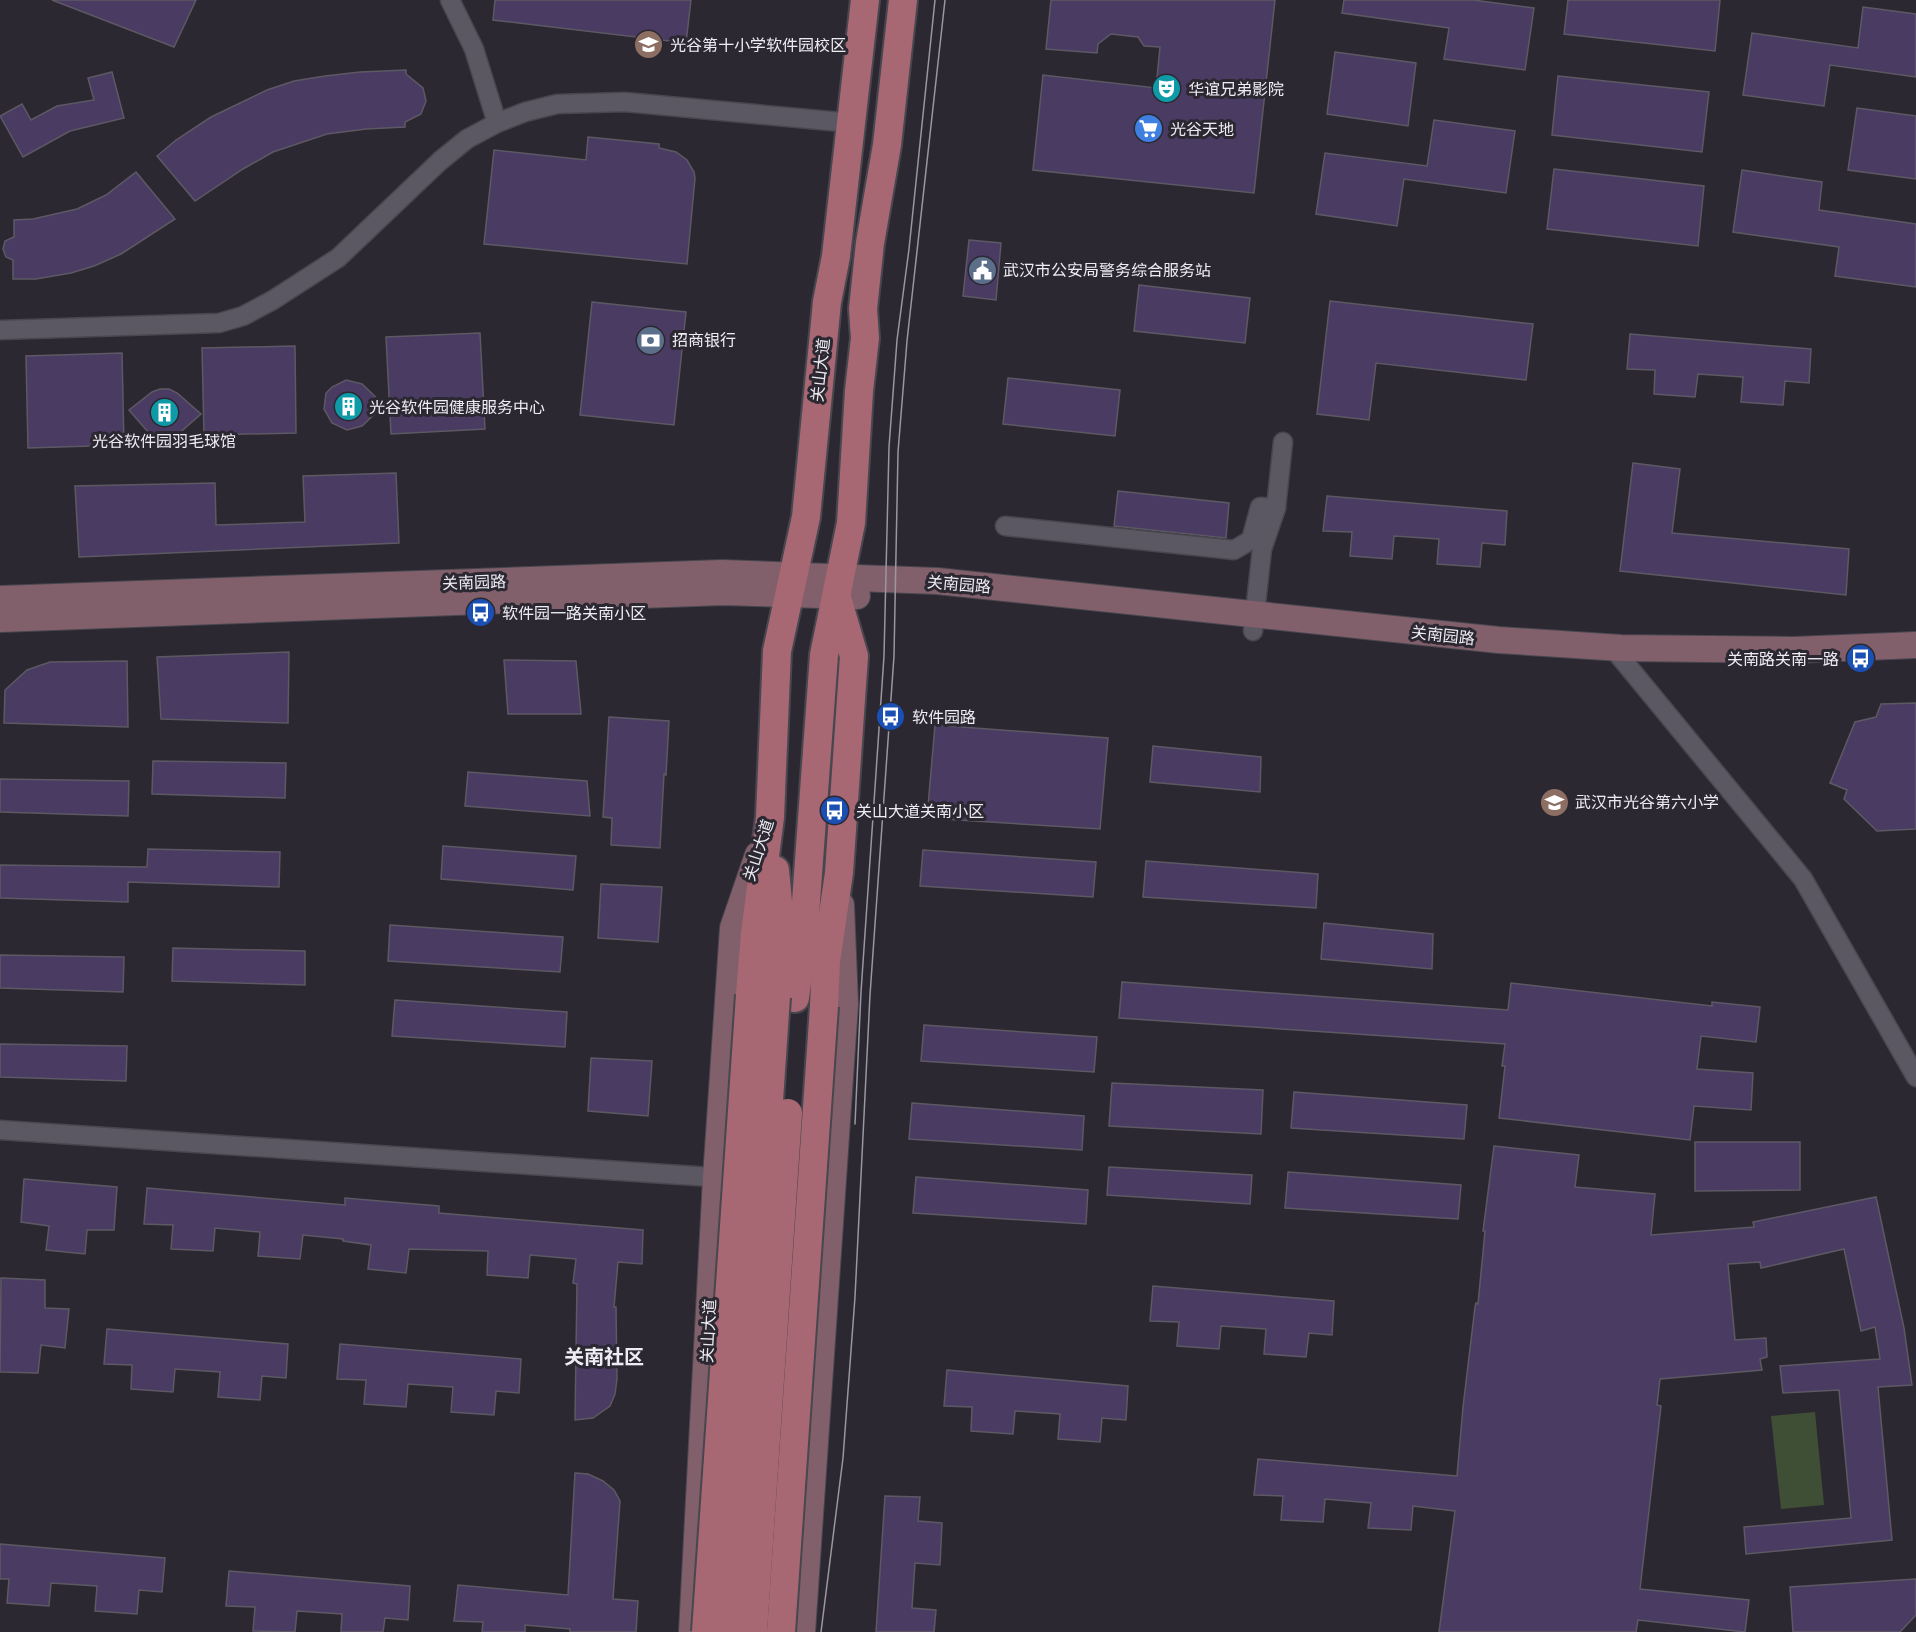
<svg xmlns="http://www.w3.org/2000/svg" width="1916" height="1632" viewBox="0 0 1916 1632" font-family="Overpass,'Noto Sans SC',sans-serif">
<rect width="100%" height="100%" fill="#2c2832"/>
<!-- green -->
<polygon fill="#3f4f35" points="1815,1412 1824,1505 1781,1509 1771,1416"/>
<!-- building -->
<g fill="#4a3b62" stroke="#5d5964" stroke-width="1.5">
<polygon points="52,0 196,0 174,47"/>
<polygon points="495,0 691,0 686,43 493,20"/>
<polygon points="1051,0 1275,0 1254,193 1033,170 1043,75 1156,88 1160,47 1144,46 1138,37 1111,34 1098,44 1097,53 1046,49"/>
<polygon points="1344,0 1473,0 1534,8 1525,70 1444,59 1449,28 1342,13"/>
<polygon points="1568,0 1720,0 1715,51 1564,34"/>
<polygon points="1863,7 1916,14 1916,77 1830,65 1824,106 1743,95 1752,33 1858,48"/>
<polygon points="1335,52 1416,63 1408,126 1327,114"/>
<polygon points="406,70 406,74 423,88 426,101 421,114 405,122 405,127 366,129 327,134 273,152 243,169 195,201 157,156 176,140 211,117 267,90 294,81 325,76 360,72"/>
<polygon points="112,72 124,118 70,131 23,157 0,116 22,104 31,120 57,106 94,100 88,78"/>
<polygon points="1558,76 1709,92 1702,152 1552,135"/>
<polygon points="1857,108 1916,116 1916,179 1848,170"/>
<polygon points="1434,120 1515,131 1506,193 1404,179 1397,226 1316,214 1325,153 1427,166"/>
<polygon points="588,137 659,144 659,148 676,152 687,160 694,172 695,178 687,264 484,244 494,150 586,160"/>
<polygon points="1554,169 1704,186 1698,246 1547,229"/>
<polygon points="1742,170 1822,182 1819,210 1916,224 1916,287 1835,276 1839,247 1733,232"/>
<polygon points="136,172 175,219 121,254 94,266 71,273 36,279 13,279 13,260 6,257 3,249 5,241 14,237 14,220 33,219 77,209 106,195"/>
<polygon points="969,240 1001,243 996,300 963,296"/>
<polygon points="1139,285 1250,298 1245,343 1134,331"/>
<polygon points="1330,301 1533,324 1526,380 1376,363 1369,420 1317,414"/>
<polygon points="592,302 686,312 674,425 580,415"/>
<polygon points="480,333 485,429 391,434 386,337"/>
<polygon points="1630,334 1811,349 1809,383 1785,381 1783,405 1741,402 1743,377 1698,374 1695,397 1654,394 1655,370 1627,369"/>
<polygon points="295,346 296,433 204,435 202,348"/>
<polygon points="122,353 124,445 28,448 26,356"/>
<polygon points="1008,378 1120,390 1115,436 1003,424"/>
<polygon points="346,380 362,384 384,405 362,426 347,430 332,423 324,409 326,393 332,387"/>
<polygon points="160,389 169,389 177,393 201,414 177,435 169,438 162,438 148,432 129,410 152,392"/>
<polygon points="1633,463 1680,469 1672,533 1849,549 1846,595 1620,571"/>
<polygon points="396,473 399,543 79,557 75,486 215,483 216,525 305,522 303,476"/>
<polygon points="1118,491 1229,503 1226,538 1114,526"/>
<polygon points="1327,496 1507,511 1505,545 1482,543 1480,567 1437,564 1439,539 1394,536 1392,559 1350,556 1352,532 1323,531"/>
<polygon points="289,652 288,723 161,719 157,657"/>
<polygon points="504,660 576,661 581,714 508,714"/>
<polygon points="127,661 128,727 4,723 5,690 27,670 50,662"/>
<polygon points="1916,703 1916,829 1877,831 1844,799 1847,790 1830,783 1855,722 1876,717 1881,704"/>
<polygon points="609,717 669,721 666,775 664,774 660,848 611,845 612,818 603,817"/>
<polygon points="935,725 1108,738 1100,829 927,818"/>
<polygon points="1153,746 1261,757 1260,792 1150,782"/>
<polygon points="153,761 286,763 285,798 152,794"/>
<polygon points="468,772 587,781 590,816 465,806"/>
<polygon points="0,779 129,781 128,816 0,812"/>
<polygon points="443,846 576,856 573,890 441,879"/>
<polygon points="148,849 280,852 279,887 128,882 128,902 0,898 0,865 147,867"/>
<polygon points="923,850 1096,862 1093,897 920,886"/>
<polygon points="1146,861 1318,874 1316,908 1143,897"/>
<polygon points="601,884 662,887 658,942 598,938"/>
<polygon points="1324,923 1433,934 1432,969 1321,959"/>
<polygon points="390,925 563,937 560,972 388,961"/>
<polygon points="173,948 305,951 305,985 172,981"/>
<polygon points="0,955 124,957 123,992 0,988"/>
<polygon points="1122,982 1508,1010 1511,983 1712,1006 1712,1002 1760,1007 1756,1042 1701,1036 1697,1069 1753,1073 1751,1110 1694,1106 1690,1140 1499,1118 1505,1066 1502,1066 1505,1044 1119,1018"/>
<polygon points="395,1000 567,1012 565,1047 392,1036"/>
<polygon points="924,1025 1097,1037 1094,1072 921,1061"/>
<polygon points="0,1044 127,1046 126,1081 0,1077"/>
<polygon points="591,1058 652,1061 648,1116 588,1111"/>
<polygon points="1112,1083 1263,1090 1261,1134 1109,1126"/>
<polygon points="1294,1092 1467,1105 1464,1139 1291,1128"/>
<polygon points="912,1103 1084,1116 1082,1150 909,1139"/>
<polygon points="1695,1142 1800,1142 1800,1190 1695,1191"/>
<polygon points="1494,1146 1579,1155 1575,1187 1655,1194 1651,1235 1754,1227 1753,1222 1876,1197 1904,1328 1912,1385 1878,1387 1892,1540 1746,1554 1744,1527 1851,1518 1839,1390 1783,1393 1780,1366 1880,1359 1875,1327 1861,1331 1844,1249 1761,1268 1760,1262 1728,1264 1735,1340 1766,1338 1767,1357 1760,1359 1762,1370 1660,1379 1657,1405 1661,1406 1640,1589 1749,1600 1745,1632 1638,1620 1636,1632 1439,1632 1455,1511 1413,1506 1411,1530 1368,1528 1371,1503 1325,1499 1323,1522 1281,1520 1283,1496 1254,1495 1258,1459 1457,1476 1463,1407 1475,1307 1476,1303 1478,1304 1485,1231 1483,1231"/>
<polygon points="1109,1167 1252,1175 1250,1204 1107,1195"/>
<polygon points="1288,1172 1461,1185 1458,1219 1285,1208"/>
<polygon points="916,1177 1088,1190 1086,1224 913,1213"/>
<polygon points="24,1179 117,1187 114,1230 87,1230 85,1254 46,1250 49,1226 21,1222"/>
<polygon points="147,1188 345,1205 345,1198 439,1206 439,1213 643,1230 642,1264 618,1262 614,1307 616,1307 617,1379 615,1394 610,1406 593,1418 575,1420 577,1284 573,1283 576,1259 530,1255 528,1278 487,1275 488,1251 409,1249 406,1273 368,1269 371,1245 343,1241 343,1239 303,1235 300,1259 258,1256 260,1232 215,1228 213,1251 171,1249 173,1225 144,1224"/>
<polygon points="1,1278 45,1280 45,1308 69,1309 65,1348 41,1345 38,1373 0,1372"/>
<polygon points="1153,1286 1334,1301 1332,1335 1309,1333 1306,1357 1264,1354 1266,1329 1221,1326 1219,1349 1177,1346 1179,1322 1150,1321"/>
<polygon points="107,1329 288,1344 286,1378 262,1376 260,1400 218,1397 220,1372 175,1369 173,1392 131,1389 132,1365 104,1364"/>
<polygon points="340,1344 521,1359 519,1393 496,1391 494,1415 451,1412 453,1387 408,1384 406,1407 364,1404 366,1380 337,1379"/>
<polygon points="947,1370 1128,1386 1126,1420 1102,1418 1100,1442 1058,1439 1060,1414 1015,1411 1013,1434 971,1431 972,1407 944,1406"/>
<polygon points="575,1473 588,1474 603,1481 614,1490 620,1501 613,1599 638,1601 636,1632 570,1632 570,1629 525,1625 525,1632 482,1632 483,1622 454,1621 458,1585 568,1595"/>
<polygon points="885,1496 920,1497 918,1521 942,1523 940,1565 915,1563 912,1608 936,1610 934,1632 876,1632"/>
<polygon points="0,1544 165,1558 162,1592 139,1590 137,1614 95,1611 97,1586 51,1583 49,1606 7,1603 9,1579 0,1579"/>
<polygon points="229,1571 410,1586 408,1620 385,1618 383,1632 341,1632 342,1614 297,1611 295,1632 253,1631 255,1607 226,1606"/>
<polygon points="1916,1579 1916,1615 1900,1632 1793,1632 1790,1587"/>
</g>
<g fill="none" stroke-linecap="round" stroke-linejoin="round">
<defs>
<g id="minor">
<polyline points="450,0 474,49 497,123"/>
<polyline points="0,330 219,323 243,316 273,300 338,258 440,161 467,139 497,123 525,112 557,104 625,102 852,123"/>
<polyline points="1005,526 1234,550 1251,540 1260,507 1276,508"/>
<polyline points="1253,631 1262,549 1276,508 1283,442"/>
<polyline points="1612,647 1803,879 1916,1077"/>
<polyline points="0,1130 726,1178"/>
</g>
<g id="secondary">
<polyline points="0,599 722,573 937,581 1499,640 1621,648 1794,650 1916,645"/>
<polyline points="0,619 723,592 857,596"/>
<polyline points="692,1632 716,1178 733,928 758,855"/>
<polyline points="802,1632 845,1004 841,905"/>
</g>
<g id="primary">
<polyline points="775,870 781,933 776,997"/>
<polyline points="750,995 755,934 770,817 777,651 806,517 827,302 836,256 865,0"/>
<polyline points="795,998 804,929 824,655 851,523 859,391 865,338 863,309 870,243 887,145 903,0"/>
<polyline points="824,1006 826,961 839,873 854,656 837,598"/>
</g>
</defs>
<!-- minor casing -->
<use href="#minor" stroke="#48464e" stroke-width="21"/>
<!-- secondary casing -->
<use href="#secondary" stroke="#48464e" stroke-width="28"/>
<!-- primary casing -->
<use href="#primary" stroke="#48464e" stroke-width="32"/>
<!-- minor -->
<use href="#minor" stroke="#5c5863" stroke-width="18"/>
<!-- secondary -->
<use href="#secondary" stroke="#82606b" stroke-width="26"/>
<!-- primary -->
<use href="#primary" stroke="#a76873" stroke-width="28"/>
<!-- tram -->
<g stroke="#9a97a0" stroke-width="1.5">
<polyline points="855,1124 861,992 884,656 889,447 897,340 909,249 935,0"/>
<polyline points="821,1632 843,1458 855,1297 870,995 894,656 898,452 907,341 945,0"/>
</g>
<defs>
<g id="primary-bridge">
<polyline points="706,1632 750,995"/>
<polyline points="733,1632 776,997"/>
<polyline points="753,1632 788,1113"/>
<polyline points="781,1632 824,1006"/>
</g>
</defs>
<!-- primary-bridge casing -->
<use href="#primary-bridge" stroke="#48464e" stroke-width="32" stroke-linecap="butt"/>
<!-- primary-bridge -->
<use href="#primary-bridge" stroke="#a76873" stroke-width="28"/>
</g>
<!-- icons -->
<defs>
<symbol id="school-disc" viewBox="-11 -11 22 22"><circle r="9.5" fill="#8d6e63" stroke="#2c2832"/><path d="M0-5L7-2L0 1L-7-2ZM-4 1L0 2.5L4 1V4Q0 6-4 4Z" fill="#fff"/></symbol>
<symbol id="theatre-disc" viewBox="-11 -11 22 22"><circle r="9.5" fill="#0f9aa8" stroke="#2c2832"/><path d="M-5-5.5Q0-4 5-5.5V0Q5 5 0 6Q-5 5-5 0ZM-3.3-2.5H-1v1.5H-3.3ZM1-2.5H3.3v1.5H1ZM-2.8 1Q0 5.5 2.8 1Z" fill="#fff"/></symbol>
<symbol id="supermarket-disc" viewBox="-11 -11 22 22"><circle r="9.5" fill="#3f7fe0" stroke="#2c2832"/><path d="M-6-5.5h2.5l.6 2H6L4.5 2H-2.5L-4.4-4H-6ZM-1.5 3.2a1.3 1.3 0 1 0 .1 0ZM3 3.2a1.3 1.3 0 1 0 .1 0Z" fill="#fff"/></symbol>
<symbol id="civic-disc" viewBox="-11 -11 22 22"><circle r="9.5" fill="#5c6f8a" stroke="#2c2832"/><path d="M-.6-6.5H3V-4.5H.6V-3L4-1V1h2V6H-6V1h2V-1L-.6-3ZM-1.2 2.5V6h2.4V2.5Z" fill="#fff"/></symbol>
<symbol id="bank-disc" viewBox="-11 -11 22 22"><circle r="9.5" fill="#5c6f8a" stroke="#2c2832"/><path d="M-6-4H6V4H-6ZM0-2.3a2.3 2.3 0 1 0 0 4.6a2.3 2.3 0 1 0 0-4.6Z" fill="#fff"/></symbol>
<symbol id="building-disc" viewBox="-11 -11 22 22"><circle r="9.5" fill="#0f9aa8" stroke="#2c2832"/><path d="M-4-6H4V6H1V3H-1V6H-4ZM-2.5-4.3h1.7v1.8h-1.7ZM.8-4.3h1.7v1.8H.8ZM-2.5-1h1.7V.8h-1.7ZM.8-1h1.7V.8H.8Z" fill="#fff"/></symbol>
<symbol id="bus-disc" viewBox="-11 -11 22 22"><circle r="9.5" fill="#1a4fb4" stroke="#2c2832"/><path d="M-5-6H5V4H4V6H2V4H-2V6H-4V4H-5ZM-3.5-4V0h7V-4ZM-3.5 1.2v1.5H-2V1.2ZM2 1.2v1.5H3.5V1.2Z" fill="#fff"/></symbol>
</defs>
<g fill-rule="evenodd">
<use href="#school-disc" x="632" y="28" width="33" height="33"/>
<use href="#theatre-disc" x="1150" y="72" width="33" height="33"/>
<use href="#supermarket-disc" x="1132" y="112" width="33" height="33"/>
<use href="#civic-disc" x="966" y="254" width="33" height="33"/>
<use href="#bank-disc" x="634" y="324" width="33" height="33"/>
<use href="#building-disc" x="332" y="390" width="33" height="33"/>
<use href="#building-disc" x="148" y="396" width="33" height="33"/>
<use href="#bus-disc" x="464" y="596" width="33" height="33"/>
<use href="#bus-disc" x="1844" y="642" width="33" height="33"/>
<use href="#bus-disc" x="874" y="700" width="33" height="33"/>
<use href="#school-disc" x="1538" y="786" width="33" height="33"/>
<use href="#bus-disc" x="818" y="794" width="33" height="33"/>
</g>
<g text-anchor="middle" stroke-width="6" stroke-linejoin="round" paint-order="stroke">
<!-- poi labels -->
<g font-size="16" fill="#eeecf3" stroke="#2c2832" text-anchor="start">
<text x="670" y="51">光谷第十小学软件园校区</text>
<text x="1188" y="95">华谊兄弟影院</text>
<text x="1170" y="135">光谷天地</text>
<text x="1003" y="276">武汉市公安局警务综合服务站</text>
<text x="672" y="346">招商银行</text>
<text x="369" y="413">光谷软件园健康服务中心</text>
<text x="164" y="447" text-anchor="middle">光谷软件园羽毛球馆</text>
<text x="502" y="619">软件园一路关南小区</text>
<text x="1839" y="665" text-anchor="end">关南路关南一路</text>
<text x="912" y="723">软件园路</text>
<text x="1575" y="808">武汉市光谷第六小学</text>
<text x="856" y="817">关山大道关南小区</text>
</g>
<!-- street labels -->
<g font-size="16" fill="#eeecf3" stroke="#2c2832">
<text transform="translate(820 370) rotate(-84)" y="6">关山大道</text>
<text transform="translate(474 582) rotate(-2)" y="6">关南园路</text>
<text transform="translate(959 584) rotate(5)" y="6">关南园路</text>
<text transform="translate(1443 635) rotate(6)" y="6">关南园路</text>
<text transform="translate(758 850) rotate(-72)" y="6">关山大道</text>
<text transform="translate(708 1331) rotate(-87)" y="6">关山大道</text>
</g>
<!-- quarter labels -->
<g font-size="20" font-weight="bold" fill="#eeecf3" stroke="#2c2832">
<text x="604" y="1364">关南社区</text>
</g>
</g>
</svg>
